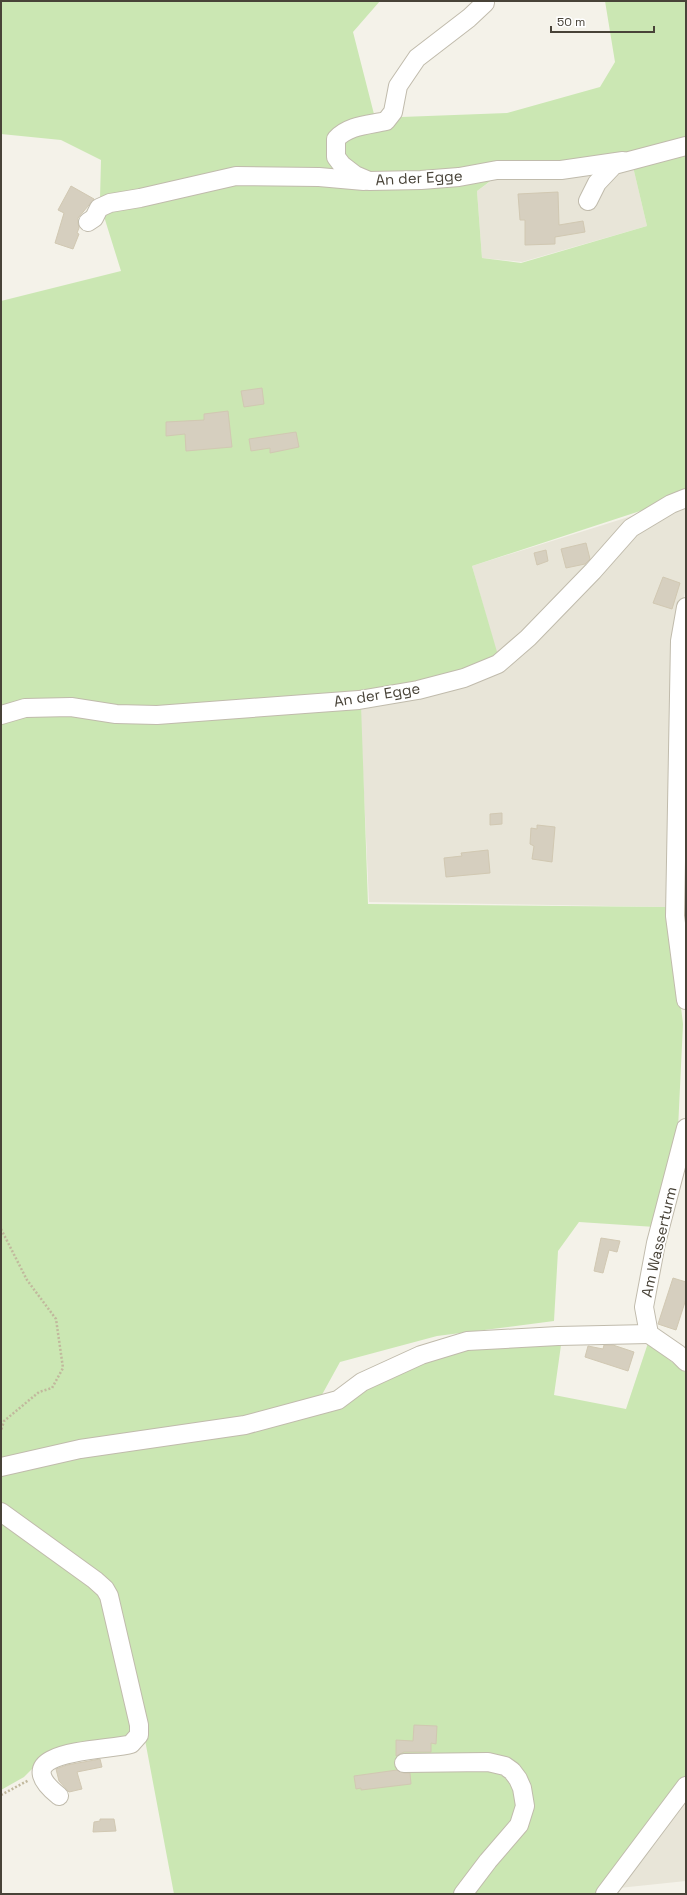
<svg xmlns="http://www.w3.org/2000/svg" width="687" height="1895" viewBox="0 0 687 1895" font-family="'Space Grotesk',sans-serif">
<rect width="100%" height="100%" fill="#f4f2e9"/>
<!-- residential -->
<g fill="#e8e5d8">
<polygon points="630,154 647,226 522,262 482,258 477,191 513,165"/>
<polygon points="686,499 686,587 676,635 669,907 369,902 360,706 501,669 472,566"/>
<polygon points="686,1792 686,1881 619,1888"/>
</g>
<!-- green -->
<g fill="#cbe7b3" fill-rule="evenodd">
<path d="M1,1H380L353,32L375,118L507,113L600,87L615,62L605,1H686V496L472,566L502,669L361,697L157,713L1,710V301L121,271L102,210L280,172L100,199L101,160L61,140L1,134ZM630,154L647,226L521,263L482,258L477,191L512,165Z"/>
<polygon points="361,705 368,904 669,907 683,1024 677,1150 655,1227 579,1222 558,1251 554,1321 437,1336 340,1362 313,1411 435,1354 562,1338 554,1395 626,1409 648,1343 686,1373 686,1776 599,1894 174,1894 145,1740 43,1758 24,1777 1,1790 1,719 9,716"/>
</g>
<!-- building -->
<g fill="#d6cfbf" stroke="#d1c8b2">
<polygon points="71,186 94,199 78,218 78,223 79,228 77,233 79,234 73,249 55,243 64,213 58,210"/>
<polygon points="558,192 559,225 583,221 585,232 555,237 555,244 525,245 525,220 520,220 518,194"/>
<polygon points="262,388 264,404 244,407 241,391"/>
<polygon points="228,411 232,447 186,451 185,434 166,436 166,422 204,420 204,414"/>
<polygon points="296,432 299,447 270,453 270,448 251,451 249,439"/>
<polygon points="586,543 590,559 585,564 566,568 561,549"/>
<polygon points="546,550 548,561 537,565 534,553"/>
<polygon points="663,577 680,583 672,609 653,603"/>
<polygon points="502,813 502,824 490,825 490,814"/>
<polygon points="537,825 555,827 552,862 532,859 534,846 530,844 531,828 537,829"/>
<polygon points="488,850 490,873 446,877 444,858 462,856 461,853"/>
<polygon points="601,1238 620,1241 617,1252 609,1250 603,1273 594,1271"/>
<polygon points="673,1278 686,1282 686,1299 676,1330 658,1324"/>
<polygon points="604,1345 613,1345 634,1352 628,1371 585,1357 588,1346 603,1349"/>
<polygon points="414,1725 437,1726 436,1744 431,1743 431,1752 404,1752 396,1756 396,1740 413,1741"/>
<polygon points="100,1759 102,1767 77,1772 82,1789 69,1792 59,1781 56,1769 67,1765"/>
<polygon points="397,1770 404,1773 410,1773 411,1784 361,1790 361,1788 356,1789 354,1776"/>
<polygon points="100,1819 114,1819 116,1831 93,1832 94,1822 100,1821"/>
</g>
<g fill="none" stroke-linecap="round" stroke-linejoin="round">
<defs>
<g id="minor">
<path d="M485,3L469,18L417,58L398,86L393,112L386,121C369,125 349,125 336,139V157L342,165L355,175L369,181L421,180L459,177L497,170H561L623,161"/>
<polyline points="588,201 597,183 614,165 686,146"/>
<polyline points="88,222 94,218 99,208 110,203 140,198 236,176 319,177 364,181"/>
<polyline points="686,607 680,641 675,916 686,1000"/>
<polyline points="1,715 25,708 71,707 116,714 157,715 359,700 418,690 464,678 498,664 528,638 593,571 631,528 671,504 686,498"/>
<polyline points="686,1128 656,1243 644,1307 649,1334 678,1354 686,1362"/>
<polyline points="1,1467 80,1449 245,1425 338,1400 362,1382 421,1355 467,1341 558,1336 649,1334"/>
<path d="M1,1512L95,1580L105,1589L109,1596L139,1725V1735L131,1744C108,1751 0,1749 59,1796"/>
<polyline points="404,1763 488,1762 505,1766 512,1771 518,1779 522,1788 525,1806 519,1825 488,1861 463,1894"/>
<polyline points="605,1894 686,1786"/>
</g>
</defs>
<!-- minor casing -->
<use href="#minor" stroke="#c0bbac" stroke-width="20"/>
<!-- path -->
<g stroke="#c1b89d" stroke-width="2.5" stroke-dasharray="2 2" stroke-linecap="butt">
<polyline points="1,1229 27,1280 56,1319 63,1368 52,1388 39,1392 4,1421 1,1431"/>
<polyline points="1,1795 29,1780"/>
</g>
<!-- minor -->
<use href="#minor" stroke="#fff" stroke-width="18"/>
</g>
<g text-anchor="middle" stroke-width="3.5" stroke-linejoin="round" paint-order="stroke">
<!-- street labels -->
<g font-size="15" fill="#484338" stroke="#fff">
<text transform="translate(419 178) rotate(-3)" y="5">An der Egge</text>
<text transform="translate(377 695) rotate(-9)" y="5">An der Egge</text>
<text transform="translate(659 1242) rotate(-77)" y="5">Am Wasserturm</text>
</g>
</g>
<!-- border -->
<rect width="687" height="1895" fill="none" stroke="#484338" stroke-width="4"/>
<!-- scale -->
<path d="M551 26v6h103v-6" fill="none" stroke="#484338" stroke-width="2"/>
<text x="557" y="26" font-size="12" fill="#484338" stroke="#ffffff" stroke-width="3" paint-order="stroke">50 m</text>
</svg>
